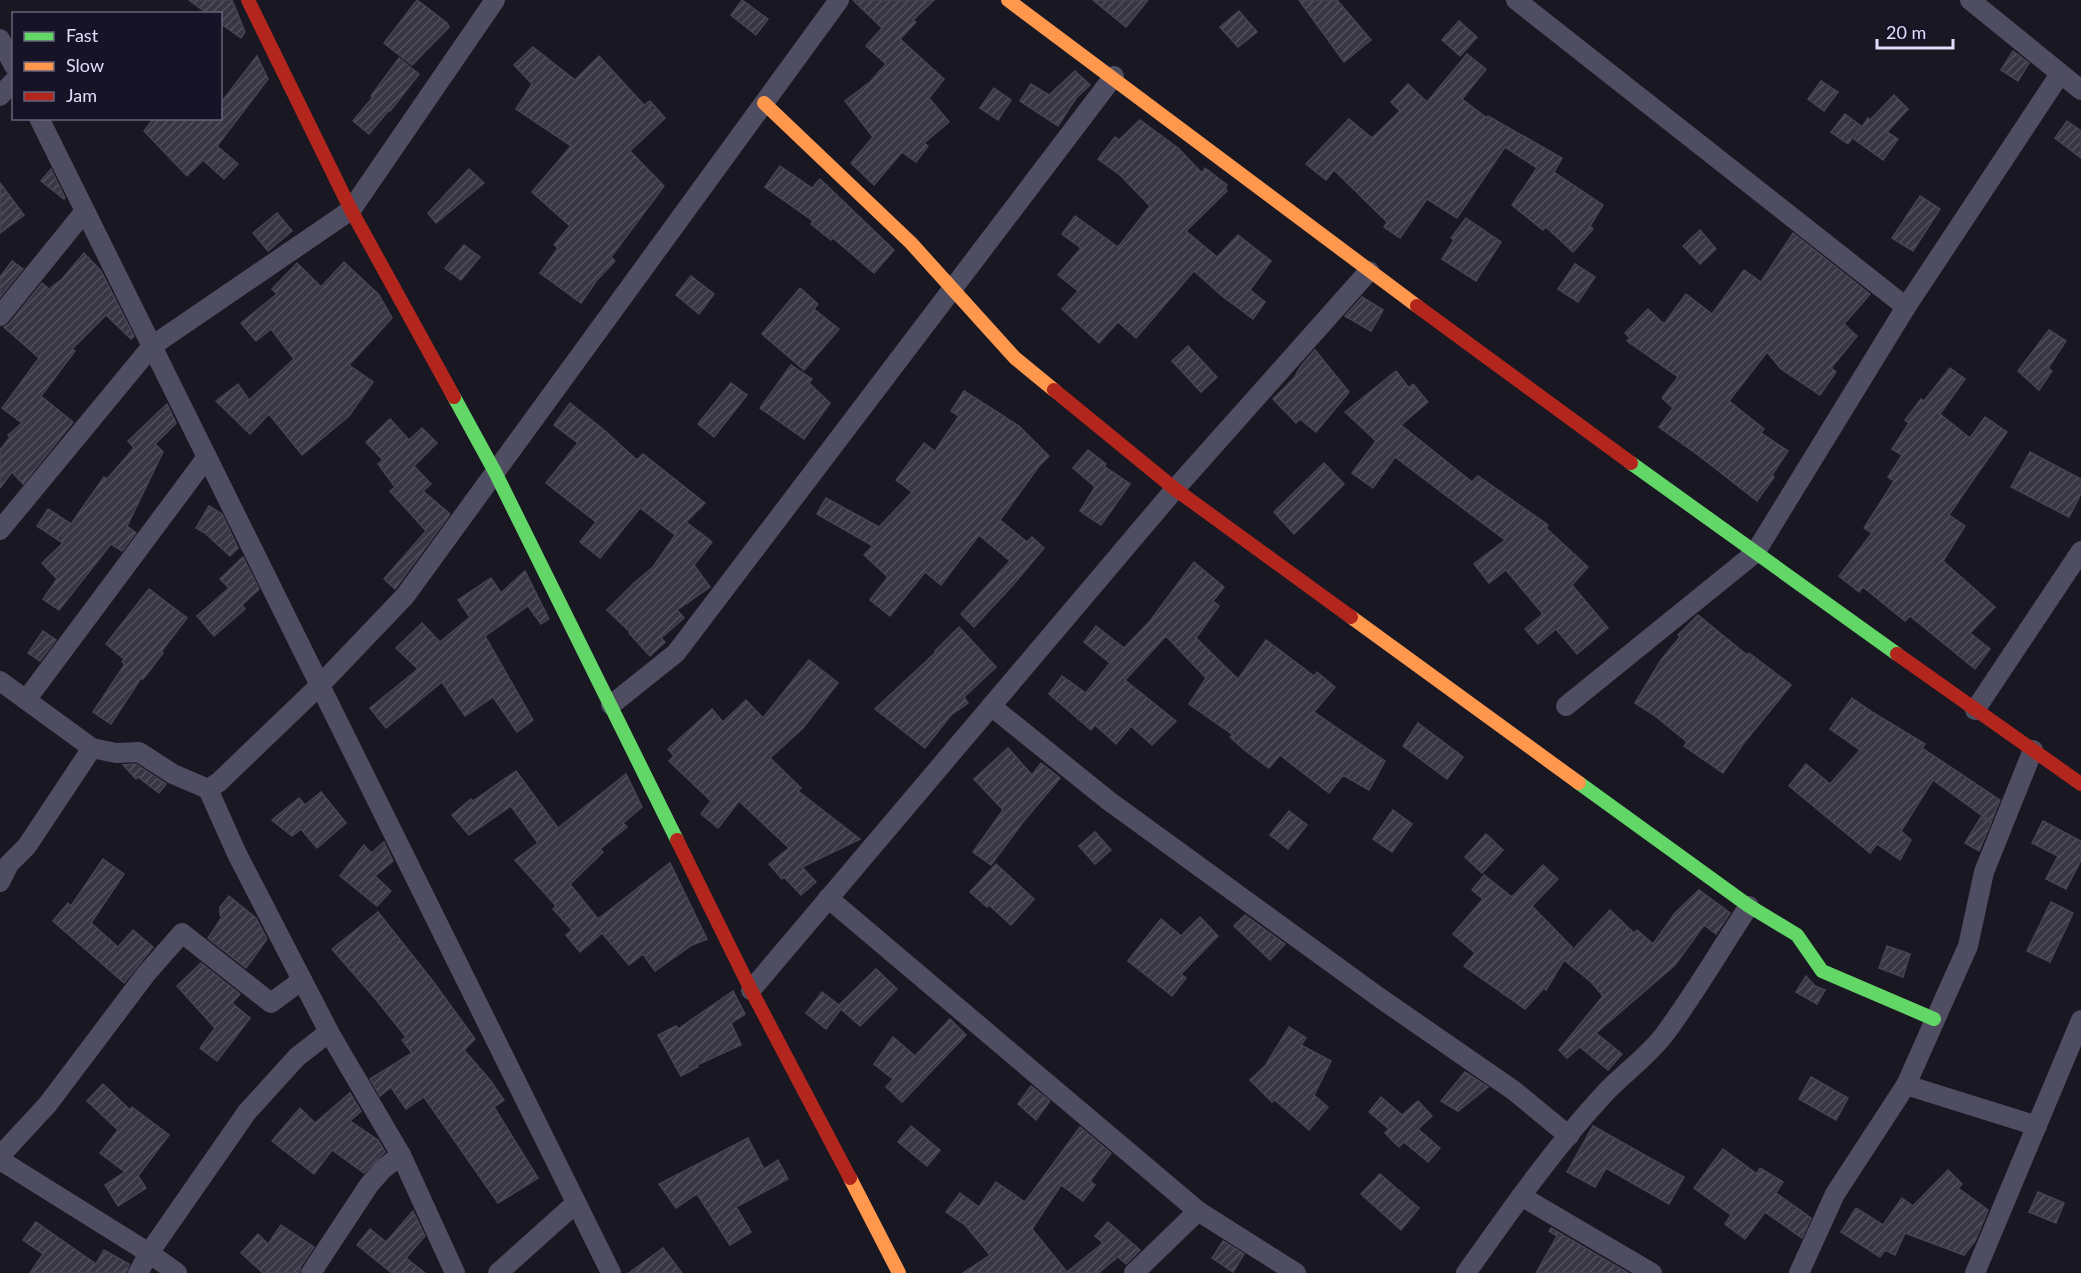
<svg xmlns="http://www.w3.org/2000/svg" width="2081" height="1273" viewBox="0 0 2081 1273" font-family="Lato,sans-serif">
<defs>
<pattern id="building-hatch" width="6" height="6" patternUnits="userSpaceOnUse" patternTransform="scale(1.5)"><rect width="6" height="6" fill="#383643"/><path d="M-1 1l2-2M0 6l6-6M5 7l2-2" fill="none" stroke="#54525f"/></pattern>
</defs>
<rect width="100%" height="100%" fill="#191722"/>
<!-- building -->
<g fill="url(#building-hatch)" stroke="#464354" stroke-width="1.5">
<polygon points="189,0 232,0 245,32 241,38 220,23 220,14 208,14"/>
<polygon points="417,0 447,23 449,27 412,65 384,43"/>
<polygon points="742,0 768,19 756,35 731,15"/>
<polygon points="853,0 934,0 913,20 916,22 900,39 944,79 929,98 949,122 924,143 928,146 916,162 902,152 874,185 851,163 873,137 845,101 870,82 886,64 866,46 882,28"/>
<polygon points="1093,0 1148,0 1126,27"/>
<polygon points="1299,0 1337,0 1371,40 1344,62"/>
<polygon points="1239,11 1257,32 1238,47 1220,27"/>
<polygon points="1459,21 1477,37 1460,56 1442,40"/>
<polygon points="533,47 575,80 599,56 644,105 650,101 665,118 630,151 664,186 611,257 615,261 597,280 581,303 540,273 558,248 554,245 570,226 532,192 571,146 516,109 532,84 514,65"/>
<polygon points="2013,51 2029,63 2018,81 2001,70"/>
<polygon points="1467,54 1486,69 1462,99 1487,118 1488,116 1562,158 1554,172 1603,205 1590,226 1593,229 1573,252 1546,227 1543,230 1512,205 1537,168 1505,147 1457,218 1427,199 1400,238 1384,227 1387,222 1334,170 1326,180 1306,164 1349,119 1372,138 1400,111 1391,102 1408,84 1427,102"/>
<polygon points="257,56 268,79 217,146 238,164 224,179 203,160 187,176 144,131 154,118 220,118 220,104"/>
<polygon points="399,58 419,74 390,111 389,110 369,134 353,121 373,97 371,96"/>
<polygon points="1075,71 1090,85 1076,98 1058,126 1020,101 1031,84 1049,95"/>
<polygon points="1821,81 1838,92 1824,111 1808,99"/>
<polygon points="994,88 1011,100 998,120 980,108"/>
<polygon points="1894,95 1908,109 1887,132 1898,139 1883,160 1854,139 1868,118 1870,120"/>
<polygon points="1845,114 1861,126 1848,144 1831,132"/>
<polygon points="1140,120 1178,148 1202,173 1205,168 1227,185 1225,188 1227,191 1186,231 1217,257 1238,235 1271,261 1250,290 1265,302 1253,319 1222,296 1194,271 1136,338 1118,322 1099,343 1062,309 1078,291 1058,275 1081,248 1062,234 1075,216 1118,247 1150,206 1120,175 1098,159 1115,137 1119,140"/>
<polygon points="2067,121 2081,131 2081,158 2055,138"/>
<polygon points="780,166 812,188 820,179 894,250 874,273 833,238 831,240 811,224 813,221 765,187"/>
<polygon points="51,169 65,198 64,199 41,181"/>
<polygon points="469,169 484,183 436,223 428,213"/>
<polygon points="0,183 24,215 0,233"/>
<polygon points="1920,196 1940,209 1913,251 1892,238"/>
<polygon points="277,213 292,231 268,251 253,233"/>
<polygon points="1466,218 1501,242 1476,281 1442,259 1454,240 1451,238"/>
<polygon points="1700,230 1716,249 1700,264 1683,246"/>
<polygon points="1793,233 1870,294 1844,324 1857,336 1831,368 1836,372 1820,395 1781,369 1767,352 1729,401 1764,429 1761,433 1788,451 1772,475 1774,477 1757,501 1698,455 1659,427 1673,408 1662,398 1678,377 1627,341 1630,338 1625,333 1648,309 1664,324 1686,294 1712,314 1744,270 1761,282"/>
<polygon points="464,245 480,257 461,280 445,268"/>
<polygon points="84,253 101,271 134,336 131,339 106,315 72,349 75,351 41,396 73,422 23,484 12,472 0,488 0,450 10,437 8,435 22,423 2,408 39,358 4,327 9,324 42,283 49,289 62,279"/>
<polygon points="12,261 23,269 0,297 0,277"/>
<polygon points="344,262 379,295 392,318 349,365 373,382 349,416 302,455 269,414 250,434 216,401 238,384 249,400 294,359 271,329 256,341 241,323 277,294 272,289 297,263 321,287"/>
<polygon points="1575,264 1595,277 1578,302 1558,289"/>
<polygon points="691,276 714,294 699,314 676,295"/>
<polygon points="800,288 818,304 814,309 839,329 804,370 762,334"/>
<polygon points="1362,297 1383,310 1371,331 1345,316"/>
<polygon points="2049,330 2066,341 2048,368 2052,371 2039,390 2018,371"/>
<polygon points="1188,346 1217,377 1201,392 1172,361"/>
<polygon points="1315,350 1349,392 1316,432 1300,419 1296,423 1273,399 1294,378 1301,366"/>
<polygon points="791,365 812,379 809,383 830,403 804,439 760,408"/>
<polygon points="1950,368 1965,379 1940,414 1970,438 1985,417 2007,432 1968,487 1949,515 1965,526 1943,561 1995,607 1970,633 1990,649 1975,669 1910,616 1905,621 1863,587 1859,592 1839,576 1872,533 1864,528 1894,481 1888,477 1902,455 1892,449 1909,423 1905,420 1921,399 1924,401"/>
<polygon points="1396,371 1409,388 1413,384 1428,402 1401,425 1472,482 1478,476 1548,525 1546,528 1588,567 1572,585 1608,628 1577,654 1556,629 1538,644 1525,629 1543,614 1506,570 1489,583 1474,564 1505,540 1395,457 1373,488 1352,473 1376,441 1345,412"/>
<polygon points="731,383 747,395 714,437 698,424"/>
<polygon points="964,391 1019,426 1049,456 1039,466 1000,520 1027,542 1032,537 1044,548 1012,586 974,627 961,614 1010,561 979,535 941,585 925,572 890,616 870,600 888,577 864,555 873,546 817,514 826,498 879,527 912,492 896,480 924,443 935,451 959,416 951,411"/>
<polygon points="570,403 604,430 637,460 643,454 705,503 686,522 712,542 694,565 710,587 677,610 684,618 661,638 665,642 650,656 629,633 630,632 607,610 633,584 653,567 678,531 674,534 640,508 600,558 580,542 596,522 546,483 578,443 554,425"/>
<polygon points="167,404 176,423 155,444 163,452 127,526 136,533 122,551 111,544 59,610 43,599 57,579 42,563 63,543 37,526 48,509 71,524 104,477 107,479 134,448 128,441"/>
<polygon points="390,419 409,440 422,428 437,443 414,466 431,484 423,491 450,514 395,589 384,579 426,531 390,491 395,487 378,464 383,460 366,442"/>
<polygon points="1088,450 1106,464 1104,466 1130,484 1101,525 1080,511 1095,487 1073,468"/>
<polygon points="2030,452 2081,479 2081,494 2069,517 2011,487"/>
<polygon points="1324,463 1344,484 1294,534 1274,512"/>
<polygon points="209,506 222,514 238,548 230,556 205,533 196,528"/>
<polygon points="243,557 259,589 242,605 245,609 214,636 197,616 229,588 220,579"/>
<polygon points="1194,562 1224,587 1213,601 1219,606 1196,638 1238,679 1266,640 1314,676 1317,672 1335,687 1314,712 1385,761 1369,790 1343,775 1329,793 1280,755 1269,768 1247,752 1230,737 1233,735 1189,704 1206,678 1166,636 1125,680 1176,721 1152,745 1131,726 1116,744 1095,725 1091,730 1049,694 1062,676 1086,693 1110,663 1084,642 1096,626 1124,648 1150,621"/>
<polygon points="525,571 549,619 541,624 528,606 485,636 533,720 517,732 493,697 465,716 442,682 386,728 370,708 418,669 396,648 422,623 440,642 470,617 458,600 491,578 501,593"/>
<polygon points="149,589 187,618 161,652 163,653 143,679 141,678 111,724 93,712 125,664 122,662 124,659 106,644"/>
<polygon points="1698,615 1747,655 1749,653 1791,685 1743,744 1723,773 1684,746 1687,742 1654,715 1635,703 1661,660 1680,637 1678,635"/>
<polygon points="959,627 996,667 964,697 968,703 951,715 925,748 875,709 936,652 935,651"/>
<polygon points="43,631 56,640 40,661 28,653"/>
<polygon points="809,660 838,683 803,728 770,758 801,788 798,791 860,839 802,867 816,882 801,895 784,877 782,879 769,864 789,848 739,801 718,828 701,814 711,801 669,761 674,756 668,749 712,709 723,722 746,700 763,718"/>
<polygon points="1852,698 1872,712 1925,744 1922,748 2000,800 1991,822 1933,780 1901,831 1911,840 1900,860 1877,844 1870,853 1789,786 1806,764 1830,784 1860,750 1830,729"/>
<polygon points="1418,723 1463,757 1447,779 1403,746"/>
<polygon points="1008,748 1032,775 1041,763 1060,778 1023,822 991,865 973,852 1003,810 974,779"/>
<polygon points="136,764 166,784 159,793 138,777 136,779 123,765"/>
<polygon points="516,771 558,828 626,774 642,807 623,823 627,827 600,849 603,852 570,884 598,919 670,863 707,939 692,945 655,971 643,954 629,965 602,933 580,952 566,935 572,930 553,909 556,906 515,860 538,843 511,806 469,835 452,815 471,799 473,801"/>
<polygon points="321,792 346,823 317,848 301,829 292,836 272,820 299,798 305,805"/>
<polygon points="1393,810 1412,824 1392,852 1373,839"/>
<polygon points="1289,811 1307,825 1288,849 1270,835"/>
<polygon points="1981,817 1991,823 1979,851 1965,843"/>
<polygon points="2043,821 2081,841 2081,860 2066,889 2046,879 2058,856 2032,843"/>
<polygon points="1095,832 1111,850 1095,864 1079,846"/>
<polygon points="1486,834 1503,850 1482,873 1465,857"/>
<polygon points="384,842 393,861 375,876 391,891 377,906 340,876 364,845 371,853"/>
<polygon points="103,859 124,874 91,923 118,947 133,930 153,947 124,983 53,921 68,903 71,906"/>
<polygon points="996,864 1034,899 1011,925 989,905 987,907 970,892"/>
<polygon points="1543,865 1558,879 1532,906 1572,947 1567,956 1610,910 1634,933 1637,930 1653,944 1675,913 1699,890 1730,913 1716,934 1704,925 1675,965 1596,1033 1622,1054 1608,1070 1580,1047 1567,1058 1559,1050 1603,996 1591,982 1564,960 1546,990 1544,988 1525,1009 1464,966 1475,953 1453,934 1483,899 1472,890 1484,875 1512,897"/>
<polygon points="229,896 256,918 267,939 246,968 208,938 222,917 220,915 220,907"/>
<polygon points="2051,902 2073,913 2050,962 2027,951"/>
<polygon points="378,912 432,980 475,1039 464,1050 490,1080 504,1100 494,1107 538,1178 498,1203 424,1097 406,1109 391,1087 380,1096 370,1079 412,1053 402,1040 406,1037 373,996 332,949"/>
<polygon points="1245,915 1285,944 1270,960 1234,926"/>
<polygon points="1200,917 1218,936 1181,974 1186,978 1172,996 1128,961 1161,919 1181,936"/>
<polygon points="1887,946 1910,954 1903,977 1879,968"/>
<polygon points="201,963 240,994 232,1003 250,1018 217,1061 200,1048 215,1028 177,986"/>
<polygon points="876,969 897,989 860,1026 841,1009 826,1029 806,1013 822,992 839,1005"/>
<polygon points="1806,976 1815,986 1825,990 1817,1004 1796,992"/>
<polygon points="733,991 745,1014 731,1023 741,1045 697,1065 698,1067 681,1076 658,1035 676,1026 678,1029"/>
<polygon points="950,1019 966,1035 902,1102 886,1087 893,1079 874,1064 893,1037 915,1056"/>
<polygon points="1289,1027 1306,1038 1301,1045 1331,1061 1314,1095 1328,1107 1309,1130 1275,1100 1272,1102 1250,1080 1265,1066"/>
<polygon points="1465,1072 1488,1087 1458,1111 1441,1101"/>
<polygon points="1811,1077 1848,1098 1836,1120 1799,1099"/>
<polygon points="103,1084 130,1110 132,1107 169,1135 138,1176 146,1188 118,1206 105,1185 125,1172 100,1153 118,1130 87,1101"/>
<polygon points="1031,1086 1050,1101 1036,1120 1018,1104"/>
<polygon points="350,1093 361,1111 350,1121 378,1140 385,1152 364,1173 332,1150 314,1174 272,1141 300,1108 315,1123"/>
<polygon points="1381,1097 1402,1115 1418,1101 1432,1116 1418,1129 1440,1148 1428,1162 1404,1142 1399,1147 1385,1133 1389,1129 1369,1112"/>
<polygon points="911,1126 940,1150 927,1166 898,1142"/>
<polygon points="1593,1126 1684,1177 1669,1204 1606,1168 1595,1187 1567,1172"/>
<polygon points="1080,1127 1111,1153 1090,1181 1095,1185 1083,1201 1061,1185 1032,1229 1067,1272 1103,1243 1095,1236 1108,1222 1140,1250 1126,1264 1118,1257 1098,1273 963,1273 990,1255 965,1225 946,1212 960,1193 979,1207 996,1182 1025,1202"/>
<polygon points="748,1138 764,1169 778,1160 788,1179 736,1207 751,1232 730,1245 697,1194 676,1208 659,1184"/>
<polygon points="1723,1149 1757,1174 1760,1168 1783,1182 1776,1193 1811,1218 1802,1238 1765,1212 1745,1239 1725,1224 1731,1215 1694,1188"/>
<polygon points="1948,1170 1962,1184 1958,1188 1988,1210 1975,1241 1964,1255 1905,1233 1895,1255 1885,1250 1880,1257 1841,1232 1856,1208 1883,1225 1902,1198 1913,1206"/>
<polygon points="1380,1174 1419,1208 1401,1230 1361,1194"/>
<polygon points="2038,1192 2064,1203 2056,1223 2029,1212"/>
<polygon points="413,1211 425,1236 406,1258 425,1273 392,1273 357,1245 370,1229 386,1242"/>
<polygon points="36,1222 96,1264 104,1250 129,1264 126,1273 30,1273 43,1254 23,1240"/>
<polygon points="281,1225 314,1247 301,1266 299,1273 263,1273 241,1253 258,1234 268,1244"/>
<polygon points="1551,1228 1628,1273 1536,1273 1557,1236 1549,1231"/>
<polygon points="1223,1241 1244,1254 1233,1272 1212,1258"/>
<polygon points="663,1248 682,1273 629,1273"/>
</g>
<g fill="none" stroke-linecap="round" stroke-linejoin="round">
<!-- street -->
<g stroke="#4f4d61" stroke-width="20">
<polyline points="1516,0 1906,307"/>
<polyline points="1970,0 2081,90"/>
<polyline points="0,39 14,66"/>
<polyline points="0,96 14,81"/>
<polyline points="39,118 611,1273"/>
<polyline points="0,316 85,211"/>
<polyline points="0,530 152,346 351,210 495,0"/>
<polyline points="0,681 92,748 116,753 139,752 173,774 208,789 219,782 320,685 405,596 839,0"/>
<polyline points="26,700 207,457"/>
<polyline points="611,705 676,653 1114,76"/>
<polyline points="991,706 1109,801 1380,998 1513,1090 1569,1136"/>
<polyline points="1566,706 1755,553 1906,307 2060,74"/>
<polyline points="1975,710 2081,551"/>
<polyline points="208,789 237,854 330,1034 401,1155 455,1273"/>
<polyline points="0,882 9,864 27,846 92,748"/>
<polyline points="828,898 1198,1211 1296,1273"/>
<polyline points="751,990 1175,489 1369,271"/>
<polyline points="1906,1085 2037,1126"/>
<polyline points="0,1156 48,1104 146,974 182,933 271,1003 302,980"/>
<polyline points="0,1160 149,1253 177,1273"/>
<polyline points="1521,1196 1652,1273"/>
<polyline points="138,1273 149,1253 247,1112 297,1057 329,1032"/>
<polyline points="311,1273 369,1185 383,1169 401,1155"/>
<polyline points="498,1273 576,1203"/>
<polyline points="1134,1273 1198,1211"/>
<path d="M1466,1273C1510,1211 1554,1148 1605,1093C1624,1073 1647,1057 1664,1035C1694,995 1721,948 1749,906"/>
<polyline points="1799,1273 1835,1194 1906,1085 1968,946 1984,872 2033,750"/>
<polyline points="1975,1273 2081,1020"/>
</g>
<!-- fast -->
<g stroke="#63d668" stroke-width="14">
<polyline points="454,397 495,472 677,840"/>
<polyline points="1631,463 1897,654"/>
<polyline points="1579,783 1749,906 1797,935 1822,971 1934,1019"/>
</g>
<!-- slow -->
<g stroke="#ff974d" stroke-width="14">
<polyline points="1008,0 1417,306"/>
<polyline points="764,103 911,243 1015,358 1054,390"/>
<polyline points="1351,617 1579,783"/>
<polyline points="850,1178 899,1273"/>
</g>
<!-- jam -->
<g stroke="#b3261e" stroke-width="14">
<polyline points="248,0 351,210 454,397"/>
<polyline points="1417,306 1631,463"/>
<polyline points="1054,390 1175,489 1351,617"/>
<polyline points="1897,654 2081,784"/>
<polyline points="677,840 751,990 850,1178"/>
</g>
</g>
<!-- legend -->
<rect x="12" y="12" width="210" height="108" fill="#161326" stroke="#67637b" stroke-width="1.5"/>
<rect x="24" y="32" width="30" height="9" fill="#63d668" stroke="#67637b" stroke-width="1.5"/>
<text x="66" y="42" font-size="18" fill="#e0dcfb">Fast</text>
<rect x="24" y="62" width="30" height="9" fill="#ff974d" stroke="#67637b" stroke-width="1.5"/>
<text x="66" y="72" font-size="18" fill="#e0dcfb">Slow</text>
<rect x="24" y="92" width="30" height="9" fill="#b3261e" stroke="#67637b" stroke-width="1.5"/>
<text x="66" y="102" font-size="18" fill="#e0dcfb">Jam</text>
<!-- scale -->
<path d="M1877 39v9h76v-9" fill="none" stroke="#e0dcfb" stroke-width="3"/>
<text x="1886" y="39" font-size="18" fill="#e0dcfb" stroke="#161326" stroke-width="4.5" paint-order="stroke">20 m</text>
</svg>
